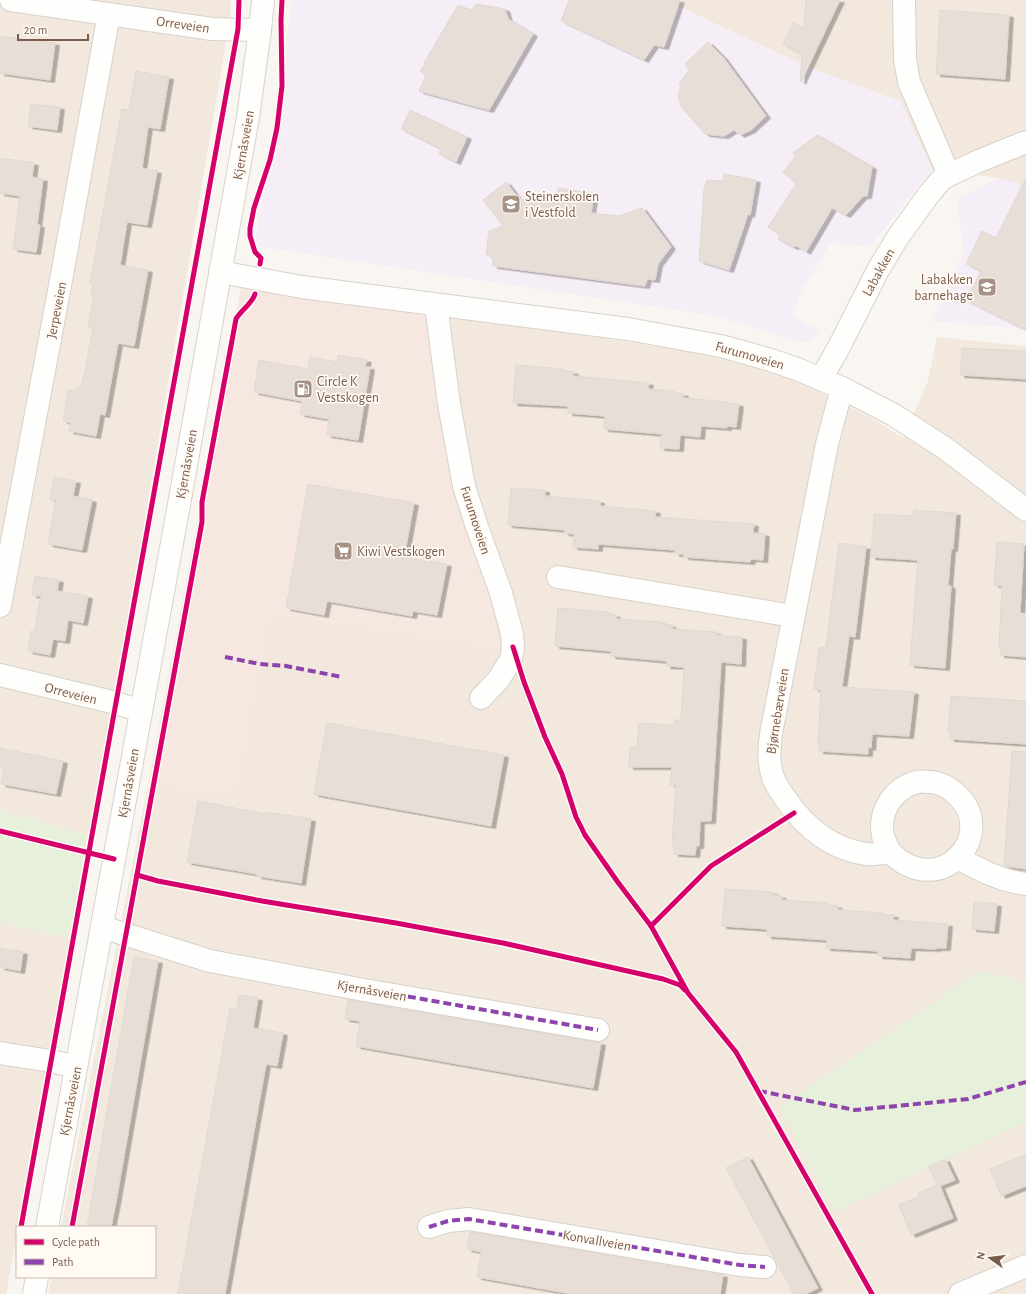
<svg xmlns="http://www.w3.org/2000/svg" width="1026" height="1294" viewBox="0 0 1026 1294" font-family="'Alegreya Sans',sans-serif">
<defs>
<filter id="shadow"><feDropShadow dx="4.5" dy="2.5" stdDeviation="0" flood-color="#0004"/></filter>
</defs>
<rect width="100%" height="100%" fill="#f9f5f0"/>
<!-- residential -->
<g fill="#f2e8de">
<polygon points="0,0 231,0 230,20 91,836 0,810"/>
<polygon points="665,0 1026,0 1026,187 999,178 932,169 900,101 810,68"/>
<polygon points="431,317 479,319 705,354 792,378 879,422 903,438 928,381 937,337 1026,346 1026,983 980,971 834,1211 1026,1121 1026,1294 48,1294 52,1277 155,1277 155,1227 61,1227 148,785 235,795 270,613 521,650 479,516"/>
<polygon points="0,922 70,938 18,1227 17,1227 17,1234 6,1294 0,1294"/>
</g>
<!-- commercial -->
<polygon fill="#f6e8e1" points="242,282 431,317 479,516 521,650 270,613 235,796 148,785"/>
<!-- education -->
<g fill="#f6eef6">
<polygon points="292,0 665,0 810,68 900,101 932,169 870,247 831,243 801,292 793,316 819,331 810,342 796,341 715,316 255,246"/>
<polygon points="999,178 1026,187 1026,329 931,321 964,252 957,199"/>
</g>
<!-- green -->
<g fill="#e7f0db">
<polygon points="0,810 91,836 70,938 0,922"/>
<polygon points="980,971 1026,983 1026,1122 834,1212 780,1107"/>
</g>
<!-- building -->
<g fill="#e6ded7" stroke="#e2d8d2" filter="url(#shadow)">
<polygon points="569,0 680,0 664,47 654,45 644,60 561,21"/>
<polygon points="806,0 840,0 801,82 800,81 802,54 783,44 793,23 804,28"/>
<polygon points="477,4 505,9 508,19 533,34 489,110 419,91 426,76 420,71 425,64 424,63 458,5 471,10"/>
<polygon points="940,10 1009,15 1005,79 936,74"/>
<polygon points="0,36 55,43 50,80 0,73"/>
<polygon points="708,42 723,57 766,116 751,130 740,135 734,130 724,136 705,134 682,108 678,96 681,86 679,83 689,70 685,64"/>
<polygon points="136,71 169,77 160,129 148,127 142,168 157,171 147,225 127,222 120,265 148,270 134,346 118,343 105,415 100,414 96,436 69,431 71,423 63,421 68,390 76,391 77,387 81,387 85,371 93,328 88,327 94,295 91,295 93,283 90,283 122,109 129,110"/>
<polygon points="31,104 60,107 57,130 28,126"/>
<polygon points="410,110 467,137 456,162 439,154 441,149 401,129"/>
<polygon points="817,135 872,167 867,196 863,196 846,215 832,208 806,252 797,246 793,247 779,240 779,234 768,227 796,184 783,172 795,157 793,153"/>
<polygon points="0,158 34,163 32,177 43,179 37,225 40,225 36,252 13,249 20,196 0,193"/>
<polygon points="724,174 756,180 750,215 748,214 729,270 699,261 704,189 707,180 723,181"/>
<polygon points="1026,178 1026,330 966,300 981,271 966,264 982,231 996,238"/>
<polygon points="506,182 519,199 557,203 558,188 594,193 591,213 619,216 642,208 671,247 658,264 655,280 647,279 645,286 493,266 493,258 486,254 489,231 503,226 483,200"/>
<polygon points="962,348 1026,351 1026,379 960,375"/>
<polygon points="338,355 367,360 365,367 370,367 358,440 327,435 329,419 300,414 302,401 254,392 259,360 308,369 310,357 337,362"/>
<polygon points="516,365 564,369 564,371 574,372 573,376 649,383 648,389 674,391 674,393 684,394 683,398 729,402 728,403 739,404 736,427 727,426 727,428 701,426 700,437 680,435 679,449 660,448 662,434 604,429 605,416 568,413 568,406 513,403"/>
<polygon points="54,477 76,481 73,496 92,500 82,550 48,544 56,501 50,499"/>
<polygon points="308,484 414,503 404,557 447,564 437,615 413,611 412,616 327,601 324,615 286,608"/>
<polygon points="511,488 545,490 545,496 600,501 600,506 656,511 655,517 754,524 753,533 765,534 763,560 751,559 750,562 684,557 684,554 675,554 675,550 598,544 598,549 573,547 574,534 564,533 565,530 508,525"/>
<polygon points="914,510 956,513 953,549 951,549 948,586 951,586 945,668 910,665 918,560 871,557 874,514 913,516"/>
<polygon points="997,542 1024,544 1020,613 1026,614 1026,657 1000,655 1001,648 999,648 1002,586 994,585"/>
<polygon points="839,543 866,547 855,637 849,636 842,687 914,692 909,736 872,734 871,748 868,747 868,754 819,751 819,744 818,744 821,690 814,689 819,647 826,648"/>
<polygon points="35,576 59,580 57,591 88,596 83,623 68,620 65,641 53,639 50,655 28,651 31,631 34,632 41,596 32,595"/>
<polygon points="558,608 607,612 607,614 616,615 616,619 662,622 662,625 672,625 672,629 717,632 717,635 742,637 741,664 721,662 711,821 700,821 699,846 696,846 695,855 674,854 674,845 672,845 676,785 670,785 672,767 629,767 630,747 637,747 639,723 674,725 675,720 681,720 684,667 666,666 667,661 611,656 611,651 555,646"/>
<polygon points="951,696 1026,701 1026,744 950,739 950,732 948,731"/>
<polygon points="327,723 504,755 491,826 314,794"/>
<polygon points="0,748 63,761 56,794 1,784 4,767 0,766"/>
<polygon points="1012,751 1026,752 1026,869 1004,866"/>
<polygon points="198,801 266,814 267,812 311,819 301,883 257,876 257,874 187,862"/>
<polygon points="725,889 773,892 773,895 782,896 782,900 828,903 828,905 838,906 838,910 883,913 883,915 894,915 893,920 948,924 946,948 936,948 936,949 911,948 910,958 878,956 878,951 826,948 827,940 767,936 767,929 722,926"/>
<polygon points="974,902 997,904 994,931 972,929"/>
<polygon points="0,948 23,952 20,971 0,967"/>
<polygon points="134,957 158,961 116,1202 111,1227 87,1227"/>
<polygon points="239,995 258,998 253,1028 283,1033 277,1066 266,1064 225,1294 178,1294 230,1009 237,1010"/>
<polygon points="348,1000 601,1043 593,1088 356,1046 360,1021 345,1019"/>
<polygon points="1026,1154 1026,1186 1001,1196 990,1169"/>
<polygon points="748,1157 818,1288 806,1294 794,1294 726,1168"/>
<polygon points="945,1159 955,1180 940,1186 953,1218 911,1235 899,1205 920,1196 918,1193 937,1185 929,1166"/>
<polygon points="470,1232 723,1275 720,1294 572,1294 477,1277 481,1252 467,1249"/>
</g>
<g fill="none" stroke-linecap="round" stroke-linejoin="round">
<defs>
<g id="street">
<polyline points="11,0 212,29 260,30"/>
<polyline points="904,0 905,59 909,82 949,175"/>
<polyline points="220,272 302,287 628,329 721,346 771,360 797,369 842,388 894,415 946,449 1026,510"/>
<polyline points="436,305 449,404 464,486 477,527 501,593 512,634 513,647 511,660 498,680 481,698"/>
<polyline points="821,379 839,347 878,270 898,237 930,193 941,180 949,175 979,161 1026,142"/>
<path d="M842,388L827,444L771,734C769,748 768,761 772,774C774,783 780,791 785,798C804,826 831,849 866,854C873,855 882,853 890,852C940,902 998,835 958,796C950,788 940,782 929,782C925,782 920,781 917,782C893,788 878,812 883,836C884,841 888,847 890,852"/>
<polyline points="558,577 793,616"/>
<polyline points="0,606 61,280 109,14"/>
<polyline points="0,675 116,703 141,711"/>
<path d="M958,858C980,870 1001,881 1026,884"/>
<polyline points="102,927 210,961 364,990 598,1030"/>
<polyline points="0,1053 51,1061 76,1067"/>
<polyline points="429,1227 448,1221 469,1219 740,1265 765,1267"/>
<polyline points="960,1294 1026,1266"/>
</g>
<g id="secondary">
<polyline points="47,1227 180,499 248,117 260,30 263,0"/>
<polyline points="34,1294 37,1277"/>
</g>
</defs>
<!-- street casing -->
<use href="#street" stroke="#d7d1cb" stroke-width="24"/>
<!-- secondary casing -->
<use href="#secondary" stroke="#d9d2cb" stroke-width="24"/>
<!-- street -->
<use href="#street" stroke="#fefefd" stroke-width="22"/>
<!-- secondary -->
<use href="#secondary" stroke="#fefefd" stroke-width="22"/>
<!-- quiet -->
<g stroke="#8e44ad" stroke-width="4" stroke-dasharray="8 4" stroke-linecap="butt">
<polyline points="225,657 260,664 286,666 342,677"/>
<polyline points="337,984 598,1030"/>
<polyline points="759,1091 855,1110 968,1099 1026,1082"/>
<polyline points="429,1227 448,1221 469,1219 740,1265 765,1267"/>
</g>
<defs>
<g id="cycleway">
<polyline points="260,264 261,258 255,252 250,236 250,228 254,208 270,160 277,128 282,86 281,20 282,0"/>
<polyline points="513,647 524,682 545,737 562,774 576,817 585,835 617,881 651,926 688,993 736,1052 872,1294"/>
<polyline points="0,831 114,859"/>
<polyline points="137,875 158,881 262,901 396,923 503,943 663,979 680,985 685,990"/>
<polyline points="651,926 711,866 794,813"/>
<polyline points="21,1227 238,29 239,0"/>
<path d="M72,1227L202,522V502L236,319C241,310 252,304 255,294"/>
</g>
</defs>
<!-- cycleway casing -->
<use href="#cycleway" stroke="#fffaf3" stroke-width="8"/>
<!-- cycleway -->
<use href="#cycleway" stroke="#d6006c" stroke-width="5"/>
</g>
<!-- icons -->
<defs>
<symbol id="school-square" viewBox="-11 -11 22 22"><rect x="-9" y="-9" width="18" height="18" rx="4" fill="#a69286" stroke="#fffaf3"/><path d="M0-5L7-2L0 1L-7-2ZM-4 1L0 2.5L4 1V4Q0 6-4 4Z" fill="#fff"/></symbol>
<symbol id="fuel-square" viewBox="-11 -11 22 22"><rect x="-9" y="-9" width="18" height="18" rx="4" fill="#a69286" stroke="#fffaf3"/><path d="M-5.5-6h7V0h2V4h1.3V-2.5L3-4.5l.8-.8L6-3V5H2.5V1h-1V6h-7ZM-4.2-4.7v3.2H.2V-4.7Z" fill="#fff"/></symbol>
<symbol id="supermarket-square" viewBox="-11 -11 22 22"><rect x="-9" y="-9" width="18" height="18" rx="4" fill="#a69286" stroke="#fffaf3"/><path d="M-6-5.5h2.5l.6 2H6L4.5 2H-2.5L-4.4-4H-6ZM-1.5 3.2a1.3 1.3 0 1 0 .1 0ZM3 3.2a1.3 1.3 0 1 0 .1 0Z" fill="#fff"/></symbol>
</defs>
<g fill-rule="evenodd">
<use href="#school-square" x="500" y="193" width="22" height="22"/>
<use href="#school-square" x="976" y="276" width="22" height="22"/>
<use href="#fuel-square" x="292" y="378" width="22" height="22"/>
<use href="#supermarket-square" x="332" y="540" width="22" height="22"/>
</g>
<g text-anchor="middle" stroke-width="3.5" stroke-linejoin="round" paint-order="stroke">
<!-- street labels -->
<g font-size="14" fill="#7a5c4d" stroke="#fffaf3">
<text transform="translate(183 24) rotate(8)" y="5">Orreveien</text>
<text transform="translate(243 145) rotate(-80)" y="5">Kjernåsveien</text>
<text transform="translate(878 272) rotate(-61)" y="5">Labakken</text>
<text transform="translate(56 310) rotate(-79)" y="5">Jerpeveien</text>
<text transform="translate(750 355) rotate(16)" y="5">Furumoveien</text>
<text transform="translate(186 464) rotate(-80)" y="5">Kjernåsveien</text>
<text transform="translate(476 520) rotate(72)" y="5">Furumoveien</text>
<text transform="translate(71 693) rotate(14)" y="5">Orreveien</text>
<text transform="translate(777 711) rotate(-81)" y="5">Bjørnebærveien</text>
<text transform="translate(128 783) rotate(-80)" y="5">Kjernåsveien</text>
<text transform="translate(372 990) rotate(10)" y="5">Kjernåsveien</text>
<text transform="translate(70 1101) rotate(-79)" y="5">Kjernåsveien</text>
<text transform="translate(597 1240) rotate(10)" y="5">Konvallveien</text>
</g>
<!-- poi labels -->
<g font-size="14" fill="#7a5c4d" stroke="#fffaf3" text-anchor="start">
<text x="525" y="201">Steinerskolen<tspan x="525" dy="16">i Vestfold</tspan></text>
<text x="973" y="284" text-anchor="end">Labakken<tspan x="973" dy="16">barnehage</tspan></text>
<text x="317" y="386">Circle K<tspan x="317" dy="16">Vestskogen</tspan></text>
<text x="357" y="556">Kiwi Vestskogen</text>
</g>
</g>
<!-- legend -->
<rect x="16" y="1226" width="140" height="52" fill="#fffaf3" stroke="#cabbb1"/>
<rect x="24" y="1239" width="20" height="6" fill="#d6006c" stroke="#cabbb1"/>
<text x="52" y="1246" font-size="12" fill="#7a5c4d">Cycle path</text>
<rect x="24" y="1259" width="20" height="6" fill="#8e44ad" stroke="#cabbb1"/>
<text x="52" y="1266" font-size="12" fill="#7a5c4d">Path</text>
<!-- north arrow -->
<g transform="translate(990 1258) rotate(284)" stroke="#fffaf3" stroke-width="3" paint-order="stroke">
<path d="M0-3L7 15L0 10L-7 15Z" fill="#7a5c4d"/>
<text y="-6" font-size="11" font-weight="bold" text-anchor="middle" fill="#7a5c4d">N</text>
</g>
<!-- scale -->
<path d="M18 34v6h70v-6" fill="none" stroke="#7a5c4d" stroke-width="2"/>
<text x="24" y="34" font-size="12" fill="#7a5c4d" stroke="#fffaf3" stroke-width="3" paint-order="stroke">20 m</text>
</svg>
